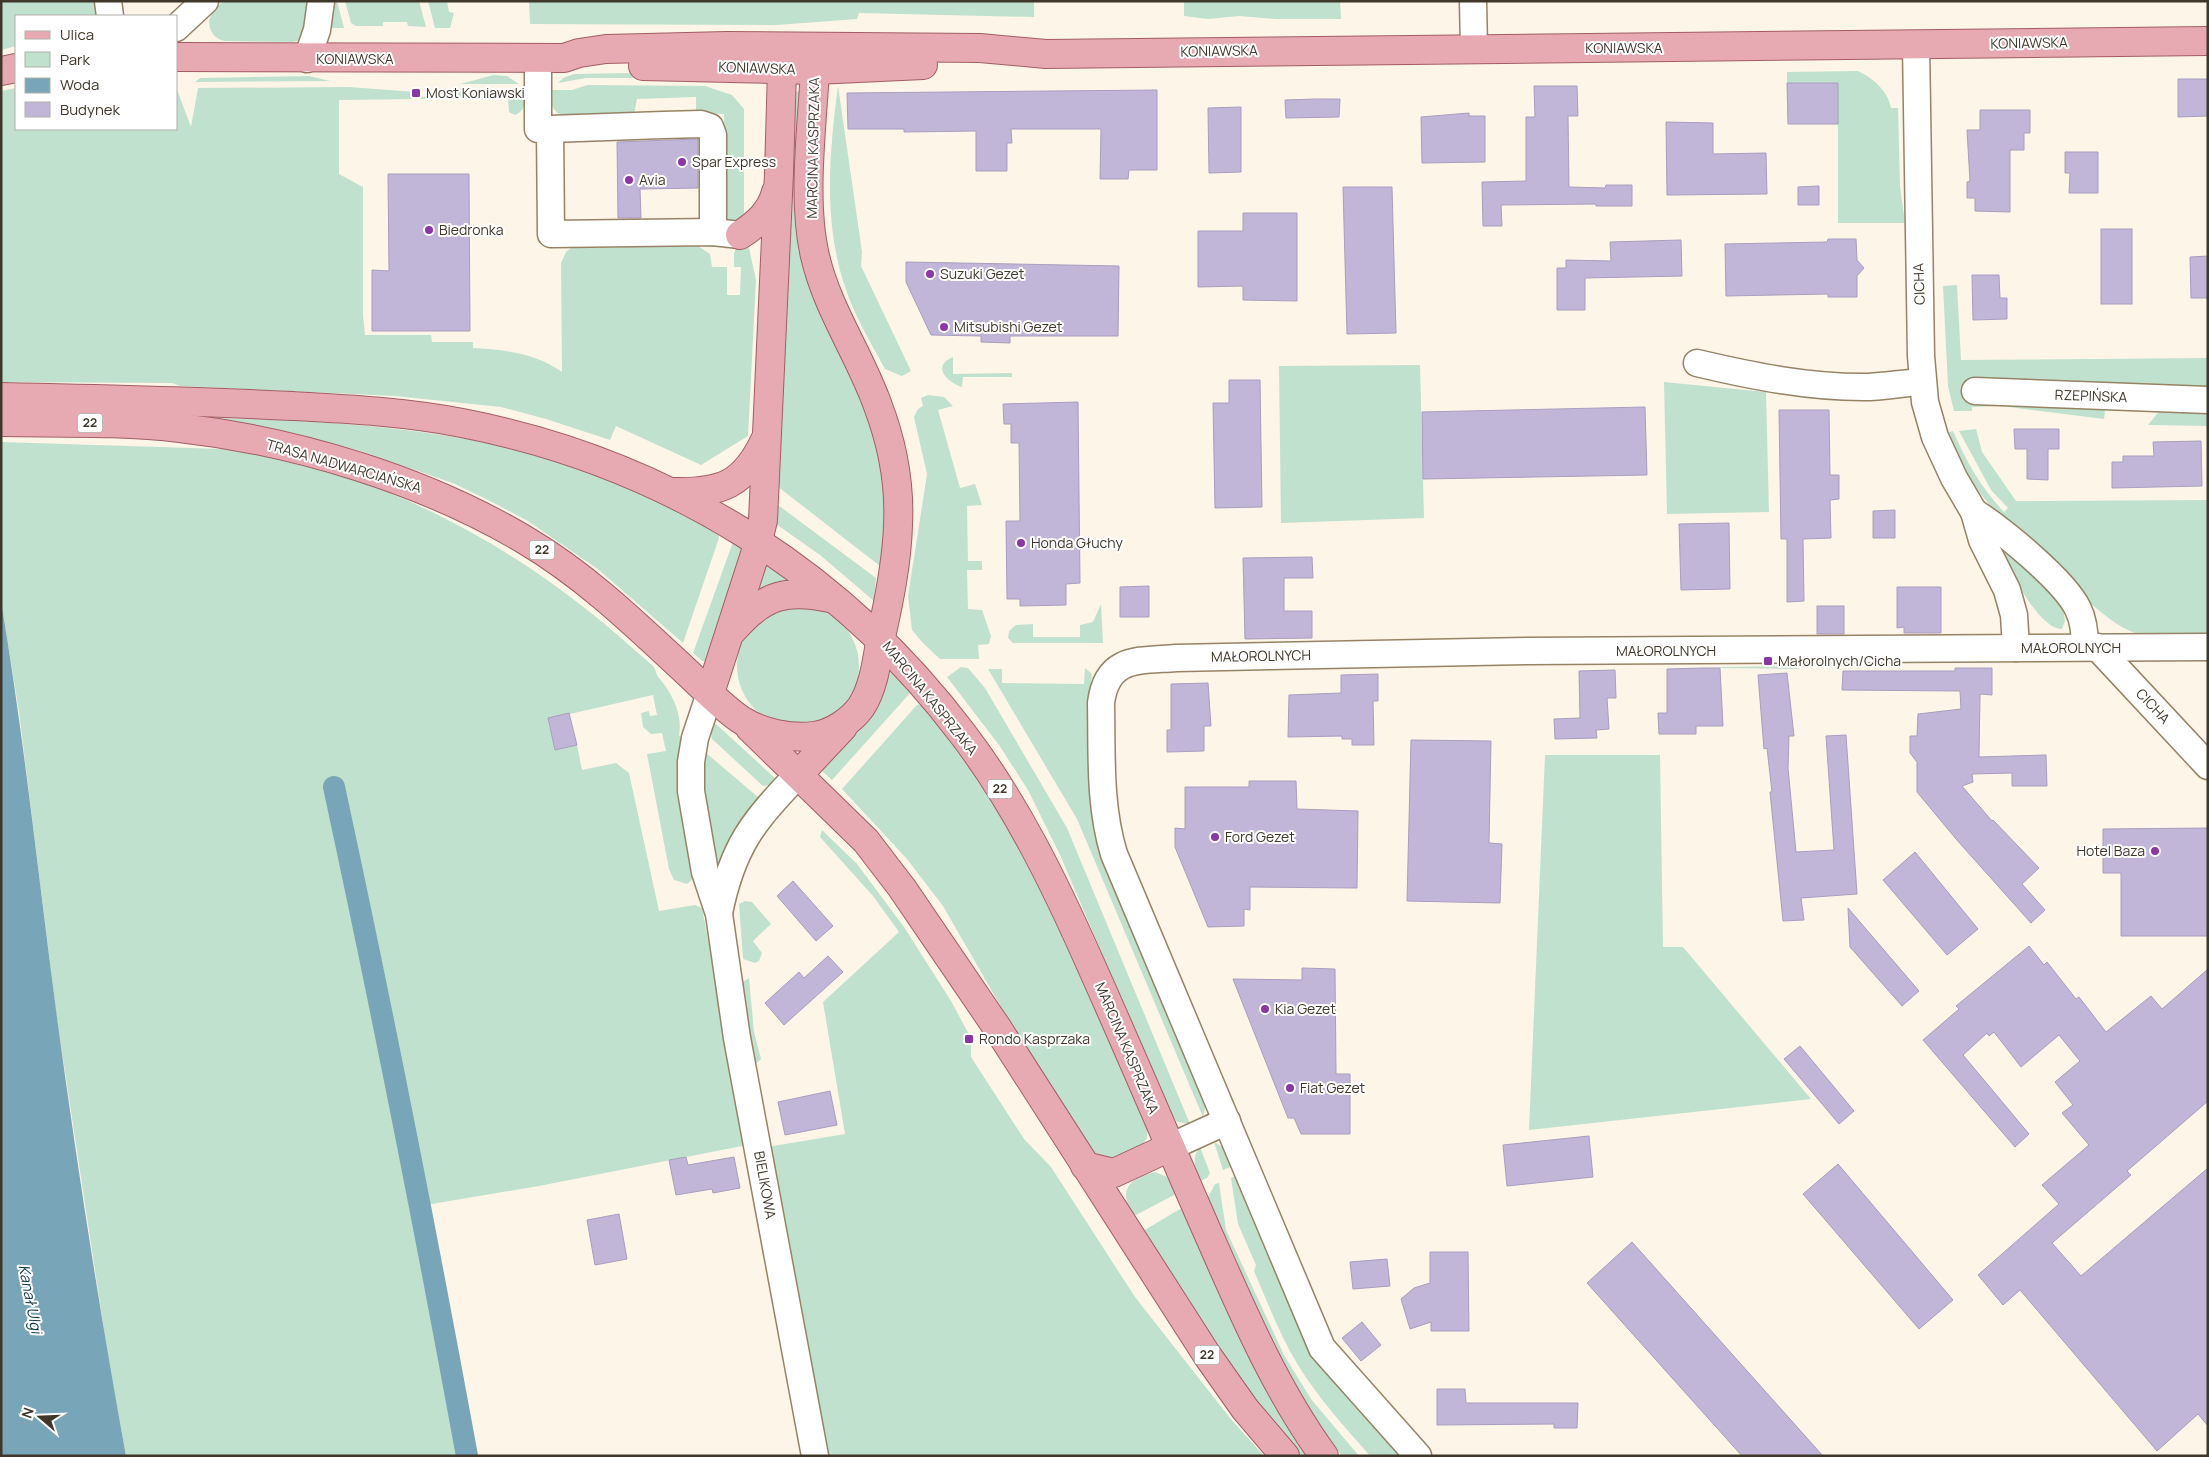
<svg xmlns="http://www.w3.org/2000/svg" width="2209" height="1457" viewBox="0 0 2209 1457" font-family="Manrope,sans-serif">
<rect width="100%" height="100%" fill="#fdf5e8"/>
<!-- green -->
<g fill="#c0e1ce">
<polygon points="1,1 92,1 100,9 101,16 16,16 16,46 1,50"/>
<path d="M224,1H312L301,40L293,42L225,41C214,39 209,31 209,20L214,9Z"/>
<polygon points="329,1 337,1 344,28 326,28"/>
<polygon points="345,1 419,1 426,27 408,26 407,22 383,22 383,26 356,26 351,23"/>
<polygon points="428,1 447,1 449,12 454,13 450,28 435,28"/>
<polygon points="529,1 1034,1 1034,17 859,13 857,19 777,25 530,24"/>
<polygon points="1184,1 1340,1 1341,19 1276,19 1239,16 1208,19 1184,16"/>
<path d="M1858,71C1873,78 1888,91 1891,108H1898L1900,186L1905,223H1838V83H1787V72Z"/>
<polygon points="686,72 687,78 586,78 558,83 563,78 574,74"/>
<polygon points="494,75 507,76 519,84 460,84"/>
<polygon points="309,76 330,81 195,82 200,78"/>
<path d="M587,85L705,86L732,95L744,109V223L727,222L726,219L724,114L701,113L696,111V97L637,99L634,114L560,115C551,108 549,101 552,90H572Z"/>
<path d="M838,86L862,252L861,266L911,371L902,376L885,369C871,343 855,317 846,290C823,224 829,154 838,86Z"/>
<path d="M176,87L191,127L198,88L349,87L416,92L417,97H433V92L524,91C527,101 525,111 515,115L509,112L508,98L339,100V174L363,187V315L365,335H431L432,342H473V348C503,349 537,354 562,372L561,263L566,252L571,248L698,246L710,254L712,267H727V295H740L741,267H734V253L737,247L749,248L756,280L748,436L701,465L616,426L610,440L546,419L501,407L395,396L180,386L172,383L1,382V91L16,88V129H176Z"/>
<polygon points="798,91 801,92 799,190 884,467 887,522 880,566 777,486 794,94"/>
<polygon points="1957,285 1961,360 2208,358 2208,394 2092,406 2105,411 2104,419 2000,406 1972,407 1972,411 1954,411 1948,386 1943,286"/>
<path d="M953,357V374L1012,373V377H963L962,387C947,382 931,366 953,357Z"/>
<polygon points="1420,365 1424,518 1281,523 1279,366"/>
<polygon points="1664,382 1766,392 1769,512 1667,514"/>
<polygon points="928,395 944,397 953,406 938,410 960,488 975,484 982,505 967,506 968,561 982,561 982,570 967,570 968,609 982,610 991,636 989,644 978,645 979,659 940,659 922,642 912,630 908,596 927,474 914,417 918,409 923,406 921,398"/>
<polygon points="2208,407 2208,426 2148,425 2161,409"/>
<path d="M216,418C312,420 408,426 502,446C578,462 651,495 718,533L719,538L683,643L599,570L528,521L490,501L455,484L361,451L289,432Z"/>
<path d="M1976,429L1982,452L2016,501L2208,500V636C2186,636 2156,641 2135,633C2104,622 2071,583 2047,561C2027,542 2004,524 1987,502C1970,481 1958,457 1947,433L1953,431C1966,461 1981,488 2004,512L2008,508L1991,490L1959,431Z"/>
<path d="M1,442L223,449C352,462 485,529 586,609C608,626 630,646 652,665C657,670 655,673 659,678C672,693 683,715 679,735L684,742L696,876L687,884L674,880L669,869L647,754L666,751L662,733L651,734L643,727L641,713L649,711L650,716L657,715L653,695L548,719L555,750L577,745L582,770L616,763L629,773L659,911L695,905L702,908L747,1145L539,1186L420,1206L467,1456H126L109,1363L56,1012L19,712L1,601Z"/>
<polygon points="778,505 876,578 874,601 820,555 776,524"/>
<path d="M1994,535L2063,607L2065,621L2062,629C2035,629 2004,556 1994,535Z"/>
<polygon points="733,542 742,548 742,552 706,661 702,661 693,653"/>
<polygon points="766,564 791,582 757,592"/>
<polygon points="1101,604 1103,643 1013,643 1008,638 1009,631 1016,625 1033,624 1033,637 1080,637 1080,625 1093,622"/>
<circle cx="798" cy="666" r="61"/>
<polygon points="1796,666 1800,669 1720,668 1720,667"/>
<polygon points="961,667 968,668 985,688 1067,828 1190,1124 1177,1122 1168,1109 1061,857 1028,790 999,745 947,677"/>
<polygon points="1085,668 1092,674 1090,693 1096,817 1206,1105 1203,1117 1077,819 988,669 1002,669 1002,683 1084,684"/>
<polygon points="891,670 911,692 832,780 822,771 823,769 875,712"/>
<path d="M921,704C936,723 954,742 968,763C1043,875 1093,1002 1148,1125L1147,1138L1142,1145L1111,1161L1097,1159L1008,1019L943,906L907,859L842,789L917,705Z"/>
<polygon points="714,724 716,724 776,779 769,785 763,786 712,739 711,734"/>
<polygon points="705,752 759,798 721,866 714,870 700,794"/>
<polygon points="1545,755 1660,755 1663,947 1683,947 1811,1099 1529,1130"/>
<polygon points="822,830 857,864 904,927 951,1001 971,1038 971,1057 1024,1139 1051,1167 1135,1297 1230,1418 1264,1456 826,1456 767,1148 763,1148 742,1037 738,985 749,978 754,1032 761,1059 754,1065 767,1147 845,1134 823,1002 899,932 873,896 820,837"/>
<polygon points="745,901 752,902 771,924 753,941 762,953 759,961 755,963 743,959 739,904"/>
<polygon points="1214,1142 1223,1147 1233,1166 1223,1170"/>
<path d="M1200,1147L1210,1173L1207,1178L1200,1181C1195,1169 1191,1158 1200,1147Z"/>
<path d="M1155,1172L1167,1177L1175,1192L1174,1195L1136,1215L1133,1214C1117,1190 1129,1179 1155,1172Z"/>
<path d="M1237,1175L1310,1346L1410,1456H1370C1345,1427 1318,1398 1298,1365C1280,1336 1268,1303 1254,1271L1256,1265L1238,1224L1231,1178Z"/>
<path d="M1219,1183L1226,1230L1284,1355L1311,1399L1359,1456H1342C1282,1379 1246,1287 1207,1199L1215,1184Z"/>
<path d="M1180,1209L1183,1210L1265,1388L1308,1456H1302C1240,1387 1192,1309 1143,1231Z"/>
</g>
<!-- water -->
<path fill="#79a5b8" d="M1,601C24,737 38,874 56,1010C76,1159 99,1308 126,1456H1Z"/>
<g fill="none" stroke-linecap="round" stroke-linejoin="round">
<!-- canal -->
<path stroke="#79a5b8" stroke-width="22" d="M334,787C382,1009 426,1232 467,1456"/>
</g>
<!-- building -->
<g fill="#c1b6d8" stroke="#a89ebe">
<polygon points="2178,79 2208,79 2208,116 2178,117"/>
<polygon points="1787,83 1838,83 1838,124 1788,124"/>
<polygon points="1534,86 1577,86 1578,116 1568,116 1569,187 1605,188 1606,185 1632,185 1632,206 1596,206 1596,204 1501,205 1502,226 1483,226 1482,182 1526,181 1526,117 1535,117"/>
<polygon points="1157,90 1157,170 1129,170 1128,179 1100,179 1101,129 1011,129 1012,143 1007,143 1007,171 976,171 976,131 904,132 904,129 848,129 847,93"/>
<polygon points="1316,99 1340,99 1339,117 1286,118 1285,100"/>
<polygon points="1241,107 1241,172 1209,173 1208,108"/>
<polygon points="1980,110 2030,110 2030,133 2024,133 2024,150 2010,150 2010,212 1975,211 1975,198 1967,198 1967,182 1970,181 1967,130 1980,130"/>
<polygon points="1469,113 1469,116 1485,116 1485,162 1422,163 1421,117"/>
<polygon points="1666,122 1713,123 1713,154 1766,153 1767,194 1667,195"/>
<polygon points="698,139 698,188 640,189 641,218 618,218 617,142"/>
<polygon points="2065,152 2098,152 2098,193 2069,193 2070,173 2065,173"/>
<polygon points="388,174 469,174 470,331 372,331 372,270 389,271"/>
<polygon points="1819,186 1819,205 1798,205 1798,187"/>
<polygon points="1343,187 1392,187 1396,333 1347,334"/>
<polygon points="1243,213 1297,213 1297,301 1243,300 1243,286 1198,287 1198,231 1243,231"/>
<rect x="2101" y="229" width="31" height="75"/>
<polygon points="1828,239 1856,239 1857,260 1864,268 1857,276 1857,297 1828,297 1828,294 1726,296 1725,244 1827,242"/>
<polygon points="1681,240 1682,276 1585,278 1585,310 1557,310 1557,268 1566,268 1566,260 1611,261 1610,242"/>
<polygon points="2208,256 2208,298 2191,298 2190,257"/>
<polygon points="906,262 1119,266 1118,336 1010,336 1010,343 981,342 981,336 931,335 906,282"/>
<polygon points="1972,275 1999,275 2000,298 2007,298 2007,319 1973,320"/>
<polygon points="1229,380 1260,380 1262,507 1215,508 1213,403 1229,403"/>
<polygon points="1078,402 1080,583 1066,584 1066,605 1020,606 1020,599 1007,599 1006,521 1020,521 1019,443 1011,443 1011,424 1004,424 1003,404"/>
<polygon points="1645,407 1647,475 1423,479 1422,412"/>
<polygon points="1779,410 1829,410 1830,475 1839,475 1839,499 1830,500 1831,538 1803,539 1804,601 1787,602 1787,539 1781,539"/>
<polygon points="2014,429 2059,429 2059,449 2048,449 2048,480 2027,479 2027,449 2015,449"/>
<polygon points="2201,441 2202,486 2112,488 2112,462 2123,462 2123,456 2154,456 2153,442"/>
<polygon points="1895,510 1895,538 1873,538 1873,511"/>
<polygon points="1729,523 1730,589 1681,590 1679,524"/>
<polygon points="1312,557 1313,578 1284,578 1284,611 1312,611 1312,638 1245,639 1243,558"/>
<polygon points="1149,586 1149,617 1120,617 1120,587"/>
<polygon points="1897,587 1941,587 1941,633 1904,633 1904,627 1897,628"/>
<rect x="1817" y="606" width="27" height="28"/>
<polygon points="1703,668 1720,668 1723,726 1696,726 1696,734 1659,734 1658,713 1667,713 1667,669"/>
<polygon points="1955,668 1992,668 1992,695 1980,694 1979,757 2046,755 2047,786 2012,786 2012,773 1972,774 1973,782 1962,786 1992,821 1993,820 2039,868 2022,884 2045,910 2031,923 1956,839 1917,792 1917,762 1910,753 1910,736 1917,736 1918,714 1961,709 1960,691 1842,690 1843,671 1955,671"/>
<polygon points="1615,670 1616,698 1607,698 1609,729 1596,730 1597,738 1555,739 1554,719 1580,718 1579,671"/>
<polygon points="1787,673 1794,736 1789,736 1788,768 1796,852 1834,850 1826,736 1846,735 1857,894 1801,898 1804,920 1783,921 1770,792 1772,792 1767,748 1764,749 1758,675"/>
<polygon points="1378,674 1378,701 1373,701 1374,745 1352,745 1352,739 1342,739 1342,736 1288,737 1289,695 1341,693 1341,675"/>
<polygon points="1208,683 1211,726 1204,726 1204,751 1167,752 1167,730 1171,730 1171,684"/>
<polygon points="569,713 577,745 555,750 548,718"/>
<polygon points="1411,740 1491,741 1489,843 1502,844 1500,903 1407,901"/>
<polygon points="1249,781 1296,781 1297,809 1358,811 1357,888 1250,887 1250,910 1244,909 1244,926 1208,927 1175,847 1175,828 1185,829 1185,787 1249,787"/>
<polygon points="2208,828 2208,936 2121,936 2121,873 2103,873 2103,829"/>
<polygon points="1915,852 1978,929 1947,955 1883,880"/>
<polygon points="793,881 833,926 816,941 777,896"/>
<polygon points="1848,908 1919,991 1902,1006 1850,947"/>
<polygon points="2029,946 2044,965 2047,962 2076,999 2079,997 2106,1032 2151,996 2162,1009 2208,969 2208,1101 2127,1171 2131,1175 2052,1243 2081,1276 2208,1168 2208,1426 2198,1414 2157,1451 2020,1290 2003,1305 1978,1275 2059,1204 2042,1185 2089,1145 2062,1113 2073,1105 2055,1082 2080,1061 2059,1035 2021,1067 1994,1032 1989,1036 1987,1033 1963,1055 2029,1134 2015,1147 1923,1040 1959,1009 1956,1006"/>
<polygon points="828,956 843,972 784,1025 765,1003 799,972 804,978"/>
<polygon points="1302,968 1335,969 1336,1074 1350,1074 1350,1134 1301,1134 1294,1118 1288,1118 1233,979 1302,980"/>
<polygon points="1800,1046 1854,1111 1839,1124 1784,1059"/>
<polygon points="830,1091 837,1125 785,1135 778,1102"/>
<polygon points="1589,1136 1593,1177 1507,1186 1503,1145"/>
<polygon points="686,1157 688,1165 734,1157 740,1188 713,1193 712,1189 676,1195 669,1160"/>
<polygon points="1838,1164 1953,1300 1919,1329 1803,1194"/>
<polygon points="619,1214 627,1259 595,1265 587,1220"/>
<polygon points="1632,1242 1823,1456 1742,1456 1587,1283"/>
<polygon points="1430,1252 1468,1252 1469,1331 1431,1331 1431,1322 1410,1329 1401,1299 1414,1288 1430,1283"/>
<polygon points="1387,1259 1390,1286 1353,1289 1350,1262"/>
<polygon points="1362,1322 1381,1345 1361,1361 1342,1338"/>
<polygon points="1437,1389 1465,1389 1466,1403 1578,1403 1577,1428 1554,1428 1554,1424 1437,1425"/>
</g>
<g fill="none" stroke-linecap="round" stroke-linejoin="round">
<defs>
<g id="minor">
<polyline points="108,1 110,16"/>
<polyline points="1473,1 1474,49"/>
<polyline points="176,28 205,1"/>
<polyline points="1916,45 1921,356 1925,402 1935,437 1954,478 1974,512 1982,540 2007,590 2014,615 2016,648"/>
<polyline points="538,58 538,129 550,129 551,234 713,232 740,235"/>
<polyline points="307,59 317,30 321,1"/>
<polyline points="550,129 663,125 701,124 710,127 713,135 713,232"/>
<path d="M1697,363C1752,376 1811,388 1869,387C1886,386 1905,383 1922,382"/>
<polyline points="1975,391 2208,400"/>
<path d="M1974,512C2001,529 2065,581 2078,609C2084,621 2085,634 2085,647"/>
<polyline points="2097,647 2208,766"/>
<polyline points="710,693 695,738 691,762 691,791 705,872 719,914 737,1038 815,1456"/>
<path d="M719,913C732,848 753,820 799,774"/>
<polyline points="1170,1147 1227,1121"/>
<path d="M1418,1456L1322,1348L1114,854C1099,805 1102,754 1101,703C1107,656 1138,661 1176,658L1526,651L2208,647"/>
</g>
<g id="major">
<polyline points="176,57 564,58 579,53 606,49 727,46 980,48 1046,54 2208,41"/>
<polyline points="643,66 815,70 923,65"/>
<polyline points="1,71 16,68"/>
<path d="M740,235C757,224 771,212 776,192"/>
<path d="M1,397C99,399 196,401 293,406C349,409 407,412 462,423C663,462 838,569 962,733C1015,802 1055,884 1090,963C1130,1052 1168,1142 1207,1231C1241,1308 1274,1387 1324,1456"/>
<path d="M1,422C60,423 121,421 180,428C296,441 424,480 525,540C581,573 629,618 676,662C695,679 723,709 743,721C762,733 791,739 814,736C831,734 851,721 861,707C874,687 877,660 881,637C889,601 897,562 898,525C900,485 892,443 878,406C860,355 827,309 815,256C802,201 812,127 815,70"/>
<path d="M674,492C721,493 744,485 765,440"/>
<path d="M733,630C764,594 788,588 834,599"/>
<polyline points="710,693 755,554 763,520 779,173 782,70"/>
<polyline points="750,728 866,841 902,888 998,1029 1207,1355 1245,1409 1285,1456"/>
<polyline points="799,774 843,727"/>
<polyline points="1085,1166 1114,1173 1170,1147"/>
</g>
</defs>
<!-- minor casing -->
<use href="#minor" stroke="#968365" stroke-width="29"/>
<!-- major casing -->
<use href="#major" stroke="#a25d63" stroke-width="30"/>
<!-- minor -->
<use href="#minor" stroke="#fff" stroke-width="26"/>
<!-- major -->
<use href="#major" stroke="#e7aab3" stroke-width="28"/>
</g>
<!-- markers -->
<g fill="#8b36a4" stroke="#fff" stroke-width="2">
<rect x="411" y="88" width="10" height="10" rx="2.5"/>
<circle cx="682" cy="162" r="5"/>
<circle cx="629" cy="180" r="5"/>
<circle cx="429" cy="230" r="5"/>
<circle cx="930" cy="274" r="5"/>
<circle cx="944" cy="327" r="5"/>
<circle cx="1021" cy="543" r="5"/>
<rect x="1763" y="656" width="10" height="10" rx="2.5"/>
<circle cx="1215" cy="837" r="5"/>
<circle cx="2155" cy="851" r="5"/>
<circle cx="1265" cy="1009" r="5"/>
<rect x="964" y="1034" width="10" height="10" rx="2.5"/>
<circle cx="1290" cy="1088" r="5"/>
</g>
<g text-anchor="middle" stroke-width="4" stroke-linejoin="round" paint-order="stroke">
<!-- shield labels -->
<g fill="#fff" stroke="#79736a" stroke-width="1">
<rect x="77.5" y="413.5" width="25" height="19" rx="4"/>
<rect x="529.5" y="540.5" width="25" height="19" rx="4"/>
<rect x="987.5" y="779.5" width="25" height="19" rx="4"/>
<rect x="1194.5" y="1345.5" width="25" height="19" rx="4"/>
</g>
<g font-size="12" font-weight="bold" fill="#3f372a">
<text x="90" y="427">22</text>
<text x="542" y="554">22</text>
<text x="1000" y="793">22</text>
<text x="1207" y="1359">22</text>
</g>
<!-- street labels -->
<g font-size="14" fill="#3f372a" stroke="#fff">
<text transform="translate(2029 43) rotate(-1)" y="5">KONIAWSKA</text>
<text x="1624" y="53">KONIAWSKA</text>
<text transform="translate(1219 51) rotate(-1)" y="5">KONIAWSKA</text>
<text x="355" y="64">KONIAWSKA</text>
<text transform="translate(757 68) rotate(2)" y="5">KONIAWSKA</text>
<text transform="translate(813 148) rotate(-89)" y="5">MARCINA KASPRZAKA</text>
<text transform="translate(1919 284) rotate(-92)" y="5">CICHA</text>
<text transform="translate(2091 396) rotate(2)" y="5">RZEPIŃSKA</text>
<text transform="translate(344 466) rotate(16)" y="5">TRASA NADWARCIAŃSKA</text>
<text x="2071" y="653">MAŁOROLNYCH</text>
<text x="1666" y="656">MAŁOROLNYCH</text>
<text transform="translate(1261 656) rotate(-1)" y="5">MAŁOROLNYCH</text>
<text transform="translate(930 698) rotate(51)" y="5">MARCINA KASPRZAKA</text>
<text transform="translate(2153 706) rotate(47)" y="5">CICHA</text>
<text transform="translate(1127 1048) rotate(67)" y="5">MARCINA KASPRZAKA</text>
<text transform="translate(765 1185) rotate(80)" y="5">BIELIKOWA</text>
</g>
<!-- poi labels -->
<g font-size="14" fill="#3f372a" stroke="#fff" text-anchor="start">
<text x="426" y="98">Most Koniawski</text>
<text x="692" y="167">Spar Express</text>
<text x="639" y="185">Avia</text>
<text x="439" y="235">Biedronka</text>
<text x="940" y="279">Suzuki Gezet</text>
<text x="954" y="332">Mitsubishi Gezet</text>
<text x="1031" y="548">Honda Głuchy</text>
<text x="1778" y="666">Małorolnych/Cicha</text>
<text x="1225" y="842">Ford Gezet</text>
<text x="2145" y="856" text-anchor="end">Hotel Baza</text>
<text x="1275" y="1014">Kia Gezet</text>
<text x="979" y="1044">Rondo Kasprzaka</text>
<text x="1300" y="1093">Fiat Gezet</text>
</g>
<!-- water labels -->
<g font-size="15" font-style="italic" fill="#0d3544" stroke="#fff">
<text transform="translate(30 1299) rotate(79)" y="5">Kanał Ulgi</text>
</g>
</g>
<!-- border -->
<rect width="2209" height="1457" fill="none" stroke="#3f372a" stroke-width="5"/>
<!-- legend -->
<rect x="15" y="15" width="162" height="115" fill="#ffffff" stroke="#b2afaa"/>
<rect x="25" y="31" width="25" height="8" fill="#e7aab3" stroke="#b2afaa"/>
<text x="60" y="40" font-size="15" fill="#3f372a">Ulica</text>
<rect x="25" y="52" width="25" height="15" fill="#c0e1ce" stroke="#b2afaa"/>
<text x="60" y="65" font-size="15" fill="#3f372a">Park</text>
<rect x="25" y="78" width="25" height="15" fill="#79a5b8" stroke="#b2afaa"/>
<text x="60" y="90" font-size="15" fill="#3f372a">Woda</text>
<rect x="25" y="102" width="25" height="15" fill="#c1b6d8" stroke="#b2afaa"/>
<text x="60" y="115" font-size="15" fill="#3f372a">Budynek</text>
<!-- north arrow -->
<g transform="translate(40 1417) rotate(289)" stroke="#ffffff" stroke-width="4" paint-order="stroke">
<path d="M0-4L9 19L0 12L-9 19Z" fill="#3f372a"/>
<text y="-8" font-size="14" font-weight="bold" text-anchor="middle" fill="#3f372a">N</text>
</g>
</svg>
